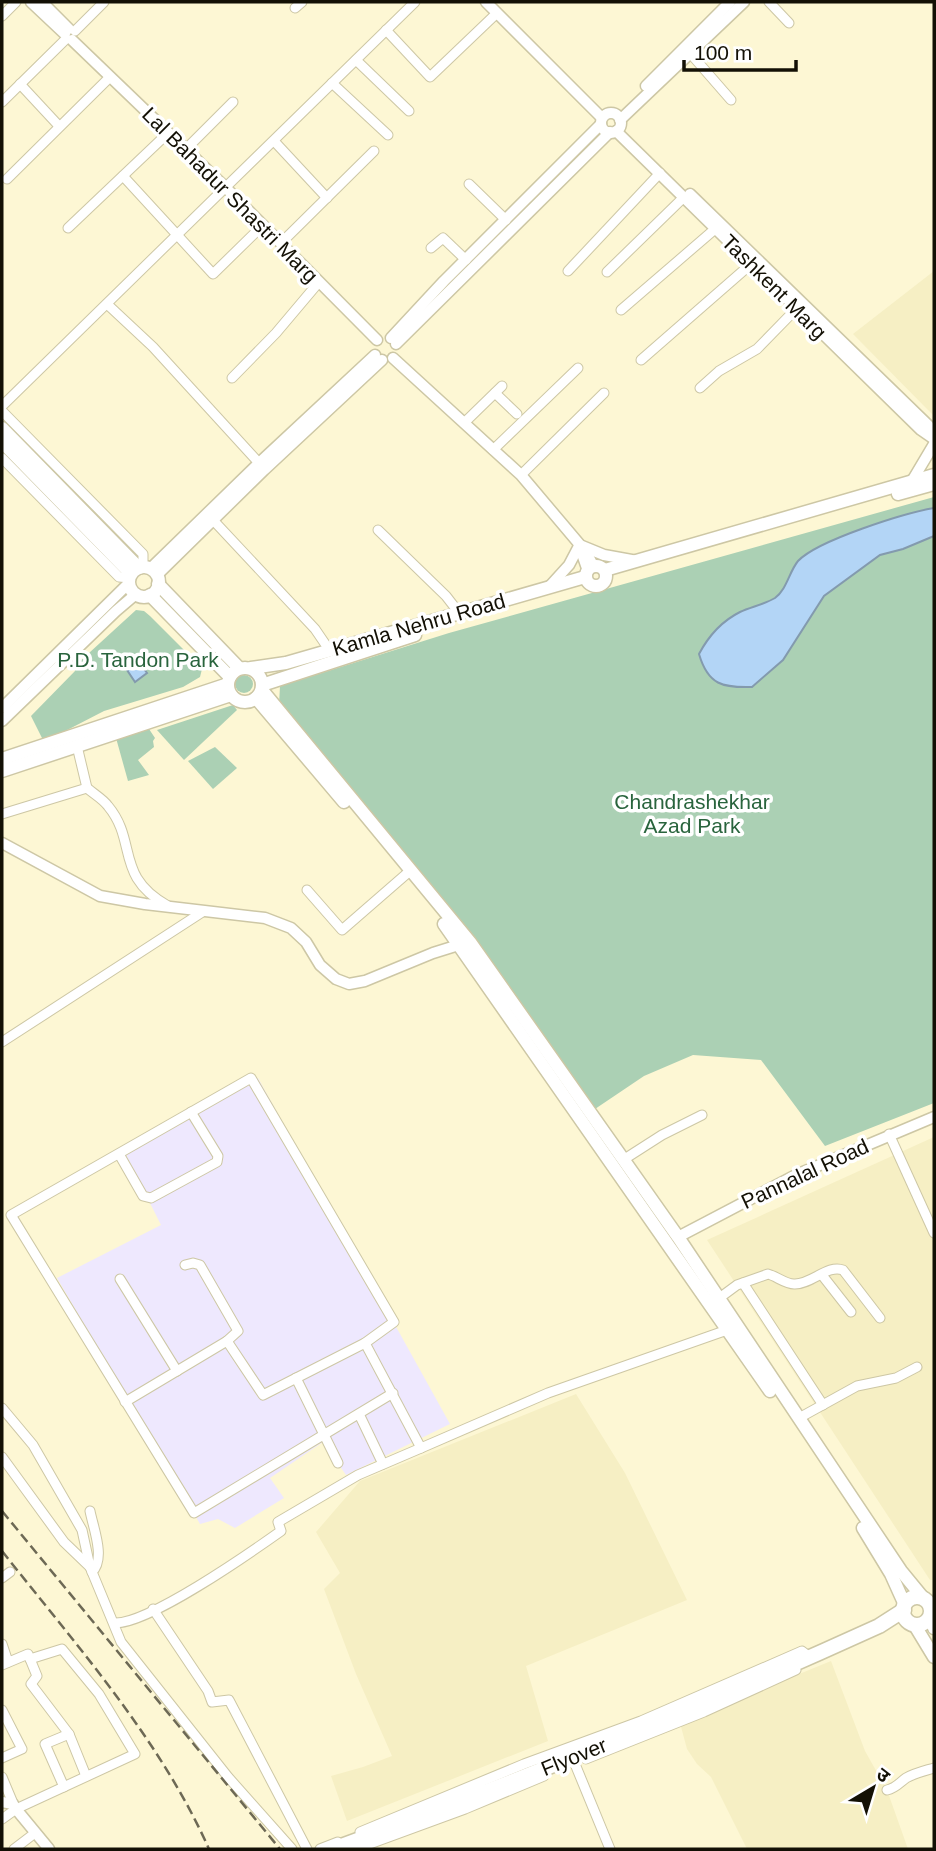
<svg xmlns="http://www.w3.org/2000/svg" width="936" height="1851" viewBox="0 0 936 1851" font-family="Helvetica,'Noto Sans Devanagari',sans-serif">
<rect width="100%" height="100%" fill="#fdf7d4"/>
<!-- built -->
<g fill="#f6efc4">
<polygon points="934,271 934,416 853,334"/>
<polygon points="934,1137 934,1580 930,1580 707,1240"/>
<polygon points="576,1394 625,1473 687,1600 526,1666 548,1741 347,1821 331,1776 363,1767 392,1756 356,1674 324,1589 340,1573 316,1532 360,1481"/>
<polygon points="831,1661 865,1751 887,1790 908,1849 747,1849 711,1777 697,1764 687,1749 680,1723"/>
</g>
<!-- medical -->
<polygon fill="#eee8fe" points="258,1078 450,1424 346,1475 323,1442 270,1478 284,1498 235,1528 218,1519 200,1524 57,1278 161,1225 126,1155"/>
<!-- green -->
<g fill="#abd0b4">
<polygon points="934,497 934,1103 825,1146 761,1060 693,1055 644,1076 595,1109 279,705 280,686 449,633"/>
<polygon points="136,610 144,611 150,616 199,665 202,669 200,677 183,687 104,711 44,742 31,716 75,671 77,664"/>
<circle cx="244" cy="684" r="9"/>
<polygon points="233,705 237,710 184,760 157,730"/>
<polygon points="149,729 155,738 153,741 154,747 138,760 149,775 128,781 116,738"/>
<polygon points="215,747 237,768 213,789 188,761"/>
</g>
<!-- water -->
<g fill="#b3d5f6" stroke="#839aae" stroke-width="2">
<path d="M934,508V536L903,549L880,555L824,596L783,660L752,687C723,688 708,685 699,654C708,637 722,621 740,612C751,607 765,604 775,598C787,589 789,572 798,561C818,540 905,513 934,508Z"/>
<polygon points="139,662 147,673 135,682 127,670"/>
</g>
<g fill="none" stroke-linecap="round" stroke-linejoin="round">
<defs>
<g id="minor">
<polyline points="769,2 789,23"/>
<polyline points="295,8 302,2"/>
<polyline points="2,16 16,2"/>
<polyline points="386,30 430,77 497,13"/>
<polyline points="75,31 104,2"/>
<polyline points="690,53 731,100"/>
<polyline points="356,60 409,111"/>
<polyline points="332,83 388,135"/>
<polyline points="20,84 59,126"/>
<polyline points="2,102 66,39"/>
<polyline points="274,141 327,198"/>
<polyline points="186,149 233,102"/>
<polyline points="123,176 213,274 262,226"/>
<polyline points="7,179 110,77"/>
<polyline points="469,184 506,220"/>
<polyline points="68,228 168,133"/>
<polyline points="281,243 374,151"/>
<polyline points="431,248 443,238 466,260"/>
<polyline points="568,271 660,173"/>
<polyline points="607,272 684,197"/>
<polyline points="107,304 153,347 259,463"/>
<polyline points="621,310 715,229"/>
<polyline points="641,360 751,264"/>
<polyline points="232,378 276,333 319,282"/>
<polyline points="700,388 719,371 757,349 797,308"/>
<polyline points="495,393 517,414"/>
<polyline points="2,406 415,2"/>
<polyline points="2,411 143,554 143,567"/>
<polyline points="464,423 502,386"/>
<polyline points="493,450 578,368"/>
<polyline points="2,458 119,577 130,578"/>
<polyline points="521,475 604,393"/>
<polyline points="213,520 315,629 330,651"/>
<polyline points="378,530 446,596 460,614"/>
<path d="M87,788C94,794 103,799 108,806C138,842 114,876 168,906"/>
<polyline points="2,814 87,788 77,746"/>
<polyline points="307,890 342,930 411,870"/>
<polyline points="2,1042 204,911"/>
<polyline points="889,1134 934,1233"/>
<polyline points="119,1154 143,1196 151,1198 217,1162 218,1156 191,1112"/>
<polyline points="623,1160 662,1135 702,1115"/>
<polyline points="185,1265 193,1263 200,1265 238,1331 227,1341 263,1395 365,1343 394,1322 251,1078 11,1215 194,1513 393,1393"/>
<polyline points="822,1275 851,1312"/>
<polyline points="120,1279 177,1371"/>
<polyline points="743,1283 823,1405"/>
<path d="M718,1299L737,1285L768,1274C776,1276 787,1285 795,1284C812,1284 828,1264 843,1270L880,1318"/>
<polyline points="365,1343 421,1448"/>
<polyline points="296,1378 338,1463"/>
<polyline points="125,1402 227,1341"/>
<polyline points="2,1408 33,1445 82,1530 90,1567 121,1642 228,1777 292,1849"/>
<polyline points="359,1414 383,1464"/>
<polyline points="799,1418 857,1386 896,1378 917,1367"/>
<polyline points="2,1457 64,1542 90,1567"/>
<path d="M90,1511C93,1527 106,1559 92,1572"/>
<polyline points="2,1578 10,1572"/>
<polyline points="153,1609 208,1691 212,1702 229,1700 307,1849"/>
<path d="M114,1623C147,1625 250,1553 281,1531L278,1522L358,1475L421,1448L548,1393L730,1329"/>
<polyline points="2,1644 8,1662"/>
<polyline points="2,1665 28,1654 37,1676 31,1684 69,1734 86,1776"/>
<polyline points="2,1710 22,1749 2,1758"/>
<polyline points="586,1759 704,1712 796,1670"/>
<polyline points="575,1764 610,1849"/>
<polyline points="2,1777 15,1808"/>
<polyline points="64,1787 45,1744 69,1734"/>
<path d="M887,1790C896,1788 899,1783 906,1778C915,1773 924,1771 934,1768"/>
<polyline points="2,1819 16,1809 135,1754 99,1694 62,1649 30,1659"/>
<polyline points="360,1832 524,1764 641,1721 802,1651 811,1658"/>
<polyline points="14,1849 35,1833"/>
<polyline points="320,1849 338,1842"/>
<polyline points="356,1849 465,1809 544,1776"/>
</g>
<g id="tertiary">
<polyline points="31,2 65,34"/>
<polyline points="42,2 69,29"/>
<polyline points="486,2 602,118"/>
<polyline points="72,40 226,188 377,340"/>
<polyline points="646,86 730,2"/>
<circle cx="611" cy="123" r="10"/>
<polyline points="620,120 744,2"/>
<polyline points="616,131 921,430 934,439"/>
<polyline points="690,194 928,425 934,436"/>
<polyline points="391,338 444,281 601,124"/>
<polyline points="396,344 610,132"/>
<polyline points="393,358 521,475 586,552 594,567"/>
<polyline points="912,481 934,444"/>
<polyline points="582,546 604,555 637,561"/>
<polyline points="580,548 588,571"/>
<polyline points="150,569 259,463 375,355"/>
<polyline points="157,575 264,470 382,360"/>
<polyline points="549,587 569,565 579,546"/>
<polyline points="2,708 129,583"/>
<polyline points="2,721 116,611 136,594"/>
<polyline points="2,843 100,896 145,904 265,918 291,928 306,942 320,965 336,979 349,984 365,981 433,953 465,943"/>
<polyline points="678,1237 796,1175 934,1117"/>
<polyline points="2,1802 13,1804"/>
<polyline points="16,1809 49,1849"/>
</g>
<g id="secondary">
<polyline points="2,428 139,568"/>
<polyline points="2,442 131,574"/>
<polyline points="898,494 934,484"/>
<circle cx="596" cy="576" r="10"/>
<circle cx="144" cy="582" r="15"/>
<polyline points="605,570 934,475"/>
<polyline points="158,584 239,668"/>
<polyline points="150,595 230,677"/>
<circle cx="245" cy="685" r="17"/>
<polyline points="251,668 286,663 585,577"/>
<polyline points="262,685 415,635"/>
<polyline points="262,690 470,942 678,1237 901,1571 924,1599"/>
<polyline points="256,698 344,802"/>
<polyline points="2,759 228,684"/>
<polyline points="2,771 231,695"/>
<polyline points="444,924 770,1391"/>
<polyline points="863,1528 891,1574 905,1605"/>
<polyline points="931,1616 934,1628"/>
<polyline points="914,1624 934,1657"/>
</g>
<g id="primary">
<circle cx="917" cy="1611" r="14"/>
<path d="M333,1849C518,1782 699,1708 879,1626L904,1610"/>
</g>
</defs>
<!-- minor casing -->
<use href="#minor" stroke="#cdc7a5" stroke-width="11"/>
<!-- tertiary casing -->
<use href="#tertiary" stroke="#cdc7a5" stroke-width="13"/>
<!-- secondary casing -->
<use href="#secondary" stroke="#cdc7a5" stroke-width="15"/>
<!-- primary casing -->
<use href="#primary" stroke="#cdc7a5" stroke-width="17"/>
<!-- minor -->
<use href="#minor" stroke="#fff" stroke-width="9"/>
<!-- tertiary -->
<use href="#tertiary" stroke="#fff" stroke-width="10"/>
<!-- secondary -->
<use href="#secondary" stroke="#fff" stroke-width="12"/>
<!-- primary -->
<use href="#primary" stroke="#fff" stroke-width="14"/>
<!-- rail -->
<g stroke="#6d6955" stroke-width="2.5" stroke-dasharray="10 5" stroke-linecap="butt">
<polyline points="2,1511 280,1849"/>
<path d="M2,1551C76,1645 160,1739 209,1849"/>
</g>
</g>
<g text-anchor="middle" stroke-width="7" stroke-linejoin="round" paint-order="stroke">
<!-- street labels -->
<g font-size="21" fill="#131005" stroke="#fff">
<text transform="translate(230 195) rotate(45)" y="7">Lal Bahadur Shastri Marg</text>
<text transform="translate(774 287) rotate(45)" y="7">Tashkent Marg</text>
<text transform="translate(419 625) rotate(-16)" y="7">Kamla Nehru Road</text>
<text transform="translate(805 1174) rotate(-25)" y="7">Pannalal Road</text>
<text transform="translate(574 1757) rotate(-22)" y="7">Flyover</text>
</g>
<!-- park labels -->
<g font-size="21" fill="#29643d" stroke="#fff">
<text x="138" y="667">P.D. Tandon Park</text>
<text x="692" y="809">Chandrashekhar<tspan x="692" dy="24">Azad Park</tspan></text>
</g>
</g>
<!-- border -->
<rect width="936" height="1851" fill="none" stroke="#131005" stroke-width="7"/>
<!-- north arrow -->
<g transform="translate(873 1788) rotate(38)" stroke="#ffffff" stroke-width="5" paint-order="stroke">
<path d="M0-5L12 26L0 18L-12 26Z" fill="#131005"/>
<text y="-10" font-size="19" font-weight="bold" text-anchor="middle" fill="#131005">उ</text>
</g>
<!-- scale -->
<path d="M684 60v10h112v-10" fill="none" stroke="#131005" stroke-width="3.5"/>
<text x="694" y="60" font-size="21" fill="#131005" stroke="#ffffff" stroke-width="5" paint-order="stroke">100 m</text>
</svg>
